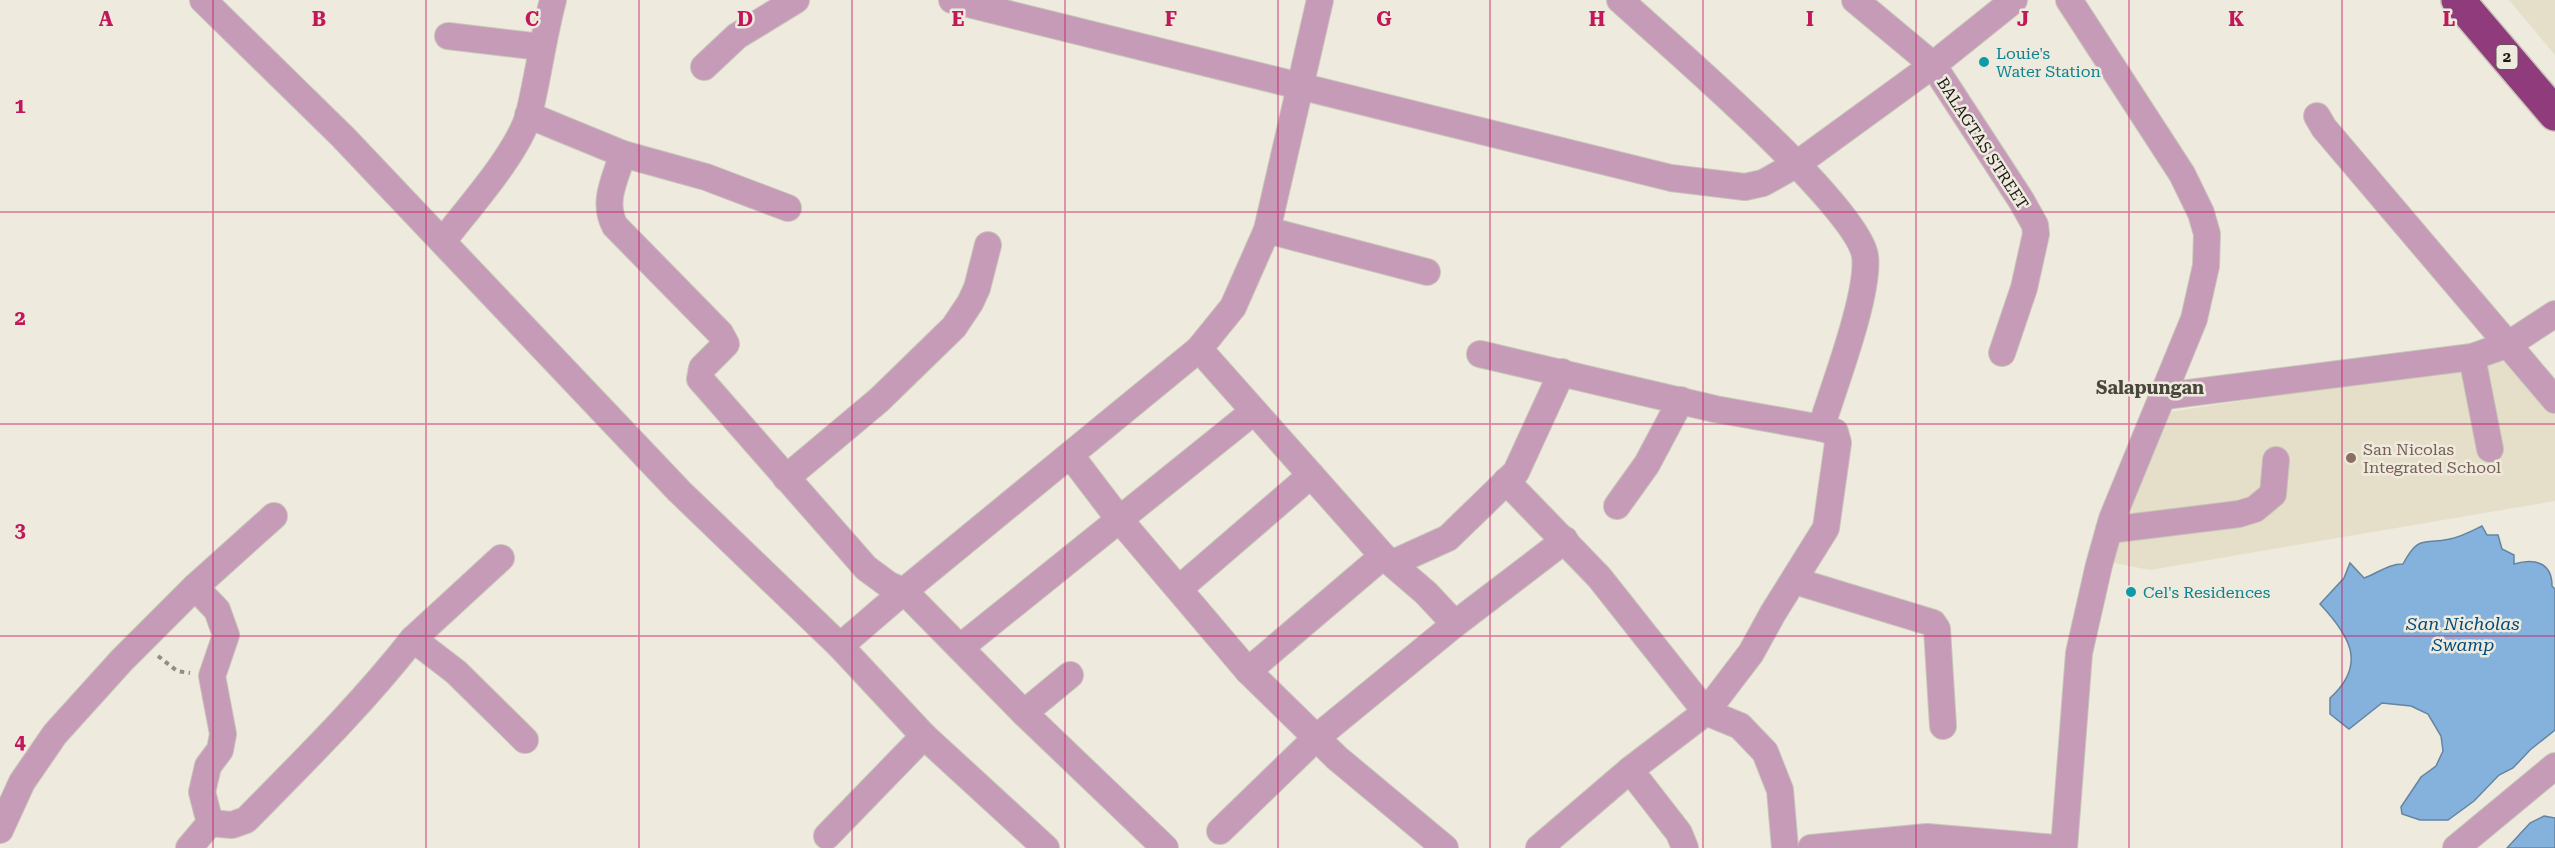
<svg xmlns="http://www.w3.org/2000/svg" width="2555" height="848" viewBox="0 0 2555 848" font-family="'Roboto Serif',serif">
<rect width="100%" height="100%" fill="#eeeadd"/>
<!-- built -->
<g fill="#e5dfca">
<polygon points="2509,0 2555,0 2555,55"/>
<polygon points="2511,359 2555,415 2555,501 2150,570 2109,562 2163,413"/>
</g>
<!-- water -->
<g fill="#85b2dd" stroke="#6584a1" stroke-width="1.5">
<path d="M2482,526L2487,535H2498L2502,549L2514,555V564C2534,558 2552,562 2552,586L2555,589V730L2530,750L2513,768L2499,775L2474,801L2448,820H2420L2402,814L2401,807L2421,777L2436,766L2443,751L2441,736L2428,714L2411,706L2382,703L2349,729L2330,714V698C2368,664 2349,635 2320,604L2344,578L2350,563L2364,578C2378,573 2388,564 2403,564C2419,534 2423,545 2450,539C2461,537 2472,531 2482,526Z"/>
<polygon points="2544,816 2555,818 2555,848 2507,848 2530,823"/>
</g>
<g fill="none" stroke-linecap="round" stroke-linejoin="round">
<defs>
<g id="minor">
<polyline points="203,0 343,137 679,491 840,646 924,736 1046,848"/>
<polyline points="952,0 1671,178 1745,187 1763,183 1797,164 1933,65 2014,0"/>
<polyline points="1855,0 1933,65 2021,200 2035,225 2036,234 2024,288 2002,353"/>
<polyline points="448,36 541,47"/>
<polyline points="704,67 737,36 796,0"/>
<polyline points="528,115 623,154 706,177 788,208"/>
<polyline points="2317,116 2324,128 2555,400"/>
<path d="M623,154C615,179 602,202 615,226L720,333L726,344L702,368L700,379L866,568L889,585L904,591L840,646"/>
<polyline points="1267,230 1427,272"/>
<path d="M443,241C469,207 518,153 529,114C538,77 543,38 553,0"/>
<polyline points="1199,349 1383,556 1426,593 1455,624 1316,738 1220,831"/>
<path d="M1480,354L1715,409L1821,428C1833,389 1870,293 1865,256C1858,206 1666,42 1620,0"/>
<polyline points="2472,357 2490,449"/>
<polyline points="2165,396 2472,357 2509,344 2555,314"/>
<polyline points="1071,456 1119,519 1248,671 1337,758 1445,848"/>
<polyline points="786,478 879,400 954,327 970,303 977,288 988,245"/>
<polyline points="1506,481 1599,577 1706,712 1740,726 1765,752 1780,790 1785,848"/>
<polyline points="1617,506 1647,464 1681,400"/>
<polyline points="2109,530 2239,514 2255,509 2273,494 2276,460"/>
<polyline points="1393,563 1448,538 1516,472 1562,372"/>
<polyline points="1797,575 1805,584 1933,623 1937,629 1943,726"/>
<polyline points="1180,588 1311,475"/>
<polyline points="1455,624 1565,540"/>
<polyline points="413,639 501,558"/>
<polyline points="961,647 1253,412"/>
<polyline points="1248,671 1383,556"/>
<polyline points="1070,675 1024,713 904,591 1199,349 1233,307 1267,230 1320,0"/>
<polyline points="1024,713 1165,848"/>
<polyline points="1630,770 1679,833 1685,848"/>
<path d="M210,823L232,825L246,820C304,761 362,704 413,639L456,672L525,740"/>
<polyline points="0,830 22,782 55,734 122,660 195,587 274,516"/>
<polyline points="827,836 924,736"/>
<polyline points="189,848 210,823 202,792 208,766 220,750 223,734 212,676 226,635 217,610 195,587"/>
<polyline points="1539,848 1630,770 1706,712 1751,653 1773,613 1826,528 1838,443 1835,432 1821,428"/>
<polyline points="1811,848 1927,837 2056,848"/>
<polyline points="2064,848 2079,653 2099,565 2112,519 2194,319 2206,266 2207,234 2201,213 2182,174 2069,0"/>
<polyline points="2456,848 2555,766"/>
</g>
<polyline id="highway" points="2458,0 2555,114"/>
</defs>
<!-- minor casing -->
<use href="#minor" stroke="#c8c5b9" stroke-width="28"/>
<!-- highway casing -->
<use href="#highway" stroke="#c8c5b9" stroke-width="36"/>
<!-- path -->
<polyline stroke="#918f85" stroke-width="4" stroke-dasharray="4.5 4.5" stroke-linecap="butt" points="158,656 177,671 190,673"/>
<!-- minor -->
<use href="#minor" stroke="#c59bb8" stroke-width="26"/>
<!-- highway -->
<use href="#highway" stroke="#903b7c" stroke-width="33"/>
</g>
<!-- grid -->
<path fill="none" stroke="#c2185b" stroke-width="1.5" stroke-opacity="0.55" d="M213,0V848M426,0V848M639,0V848M852,0V848M1065,0V848M1278,0V848M1490,0V848M1703,0V848M1916,0V848M2129,0V848M2342,0V848M0,212H2555M0,424H2555M0,636H2555"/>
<!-- markers -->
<g fill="#0f9aa8" stroke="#eeeadd" stroke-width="2">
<circle cx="1984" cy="62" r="6"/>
<circle cx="2131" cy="592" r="6"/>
</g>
<circle fill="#8d6e63" stroke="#eeeadd" stroke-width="2" cx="2351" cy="458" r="6"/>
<g text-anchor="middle" stroke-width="5" stroke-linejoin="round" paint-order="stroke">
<!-- shield labels -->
<rect fill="#eeeadd" stroke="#5a5851" stroke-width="1.5" x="2496.5" y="45" width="21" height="24" rx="4.5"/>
<g font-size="15" font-weight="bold" fill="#1b1a15">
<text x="2507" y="62">2</text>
</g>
<!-- culture labels -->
<g font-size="16" fill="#0d838f" stroke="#eeeadd" text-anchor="start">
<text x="1996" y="59">Louie's<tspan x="1996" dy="18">Water Station</tspan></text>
<text x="2143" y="598">Cel's Residences</text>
</g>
<!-- street labels -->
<g font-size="16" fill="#1b1a15" stroke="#eeeadd">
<text transform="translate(1983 143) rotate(57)" y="6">BALAGTAS STREET</text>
</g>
<!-- education labels -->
<g font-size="16" fill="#785e54" stroke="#eeeadd" text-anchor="start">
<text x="2363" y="455">San Nicolas<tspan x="2363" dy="18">Integrated School</tspan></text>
</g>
<!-- neighbourhood labels -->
<g font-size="18" font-weight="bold" fill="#49463b" stroke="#eeeadd">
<text x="2150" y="394">Salapungan</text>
</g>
<!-- water labels -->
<g font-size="18" font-style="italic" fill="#004c80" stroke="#eeeadd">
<text x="2463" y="630">San Nicholas<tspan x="2463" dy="21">Swamp</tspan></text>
</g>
</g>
<g font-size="20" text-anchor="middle" font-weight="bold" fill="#c2185b" stroke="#eeeadd" stroke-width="5" stroke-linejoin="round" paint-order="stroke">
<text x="106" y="26">A</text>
<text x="319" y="26">B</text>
<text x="532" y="26">C</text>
<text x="745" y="26">D</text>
<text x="958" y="26">E</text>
<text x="1171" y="26">F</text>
<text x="1384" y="26">G</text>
<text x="1597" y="26">H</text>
<text x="1810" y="26">I</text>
<text x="2023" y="26">J</text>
<text x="2236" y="26">K</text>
<text x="2449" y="26">L</text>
<text x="20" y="113">1</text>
<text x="20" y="325">2</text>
<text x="20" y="537">3</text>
<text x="20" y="749">4</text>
</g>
</svg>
